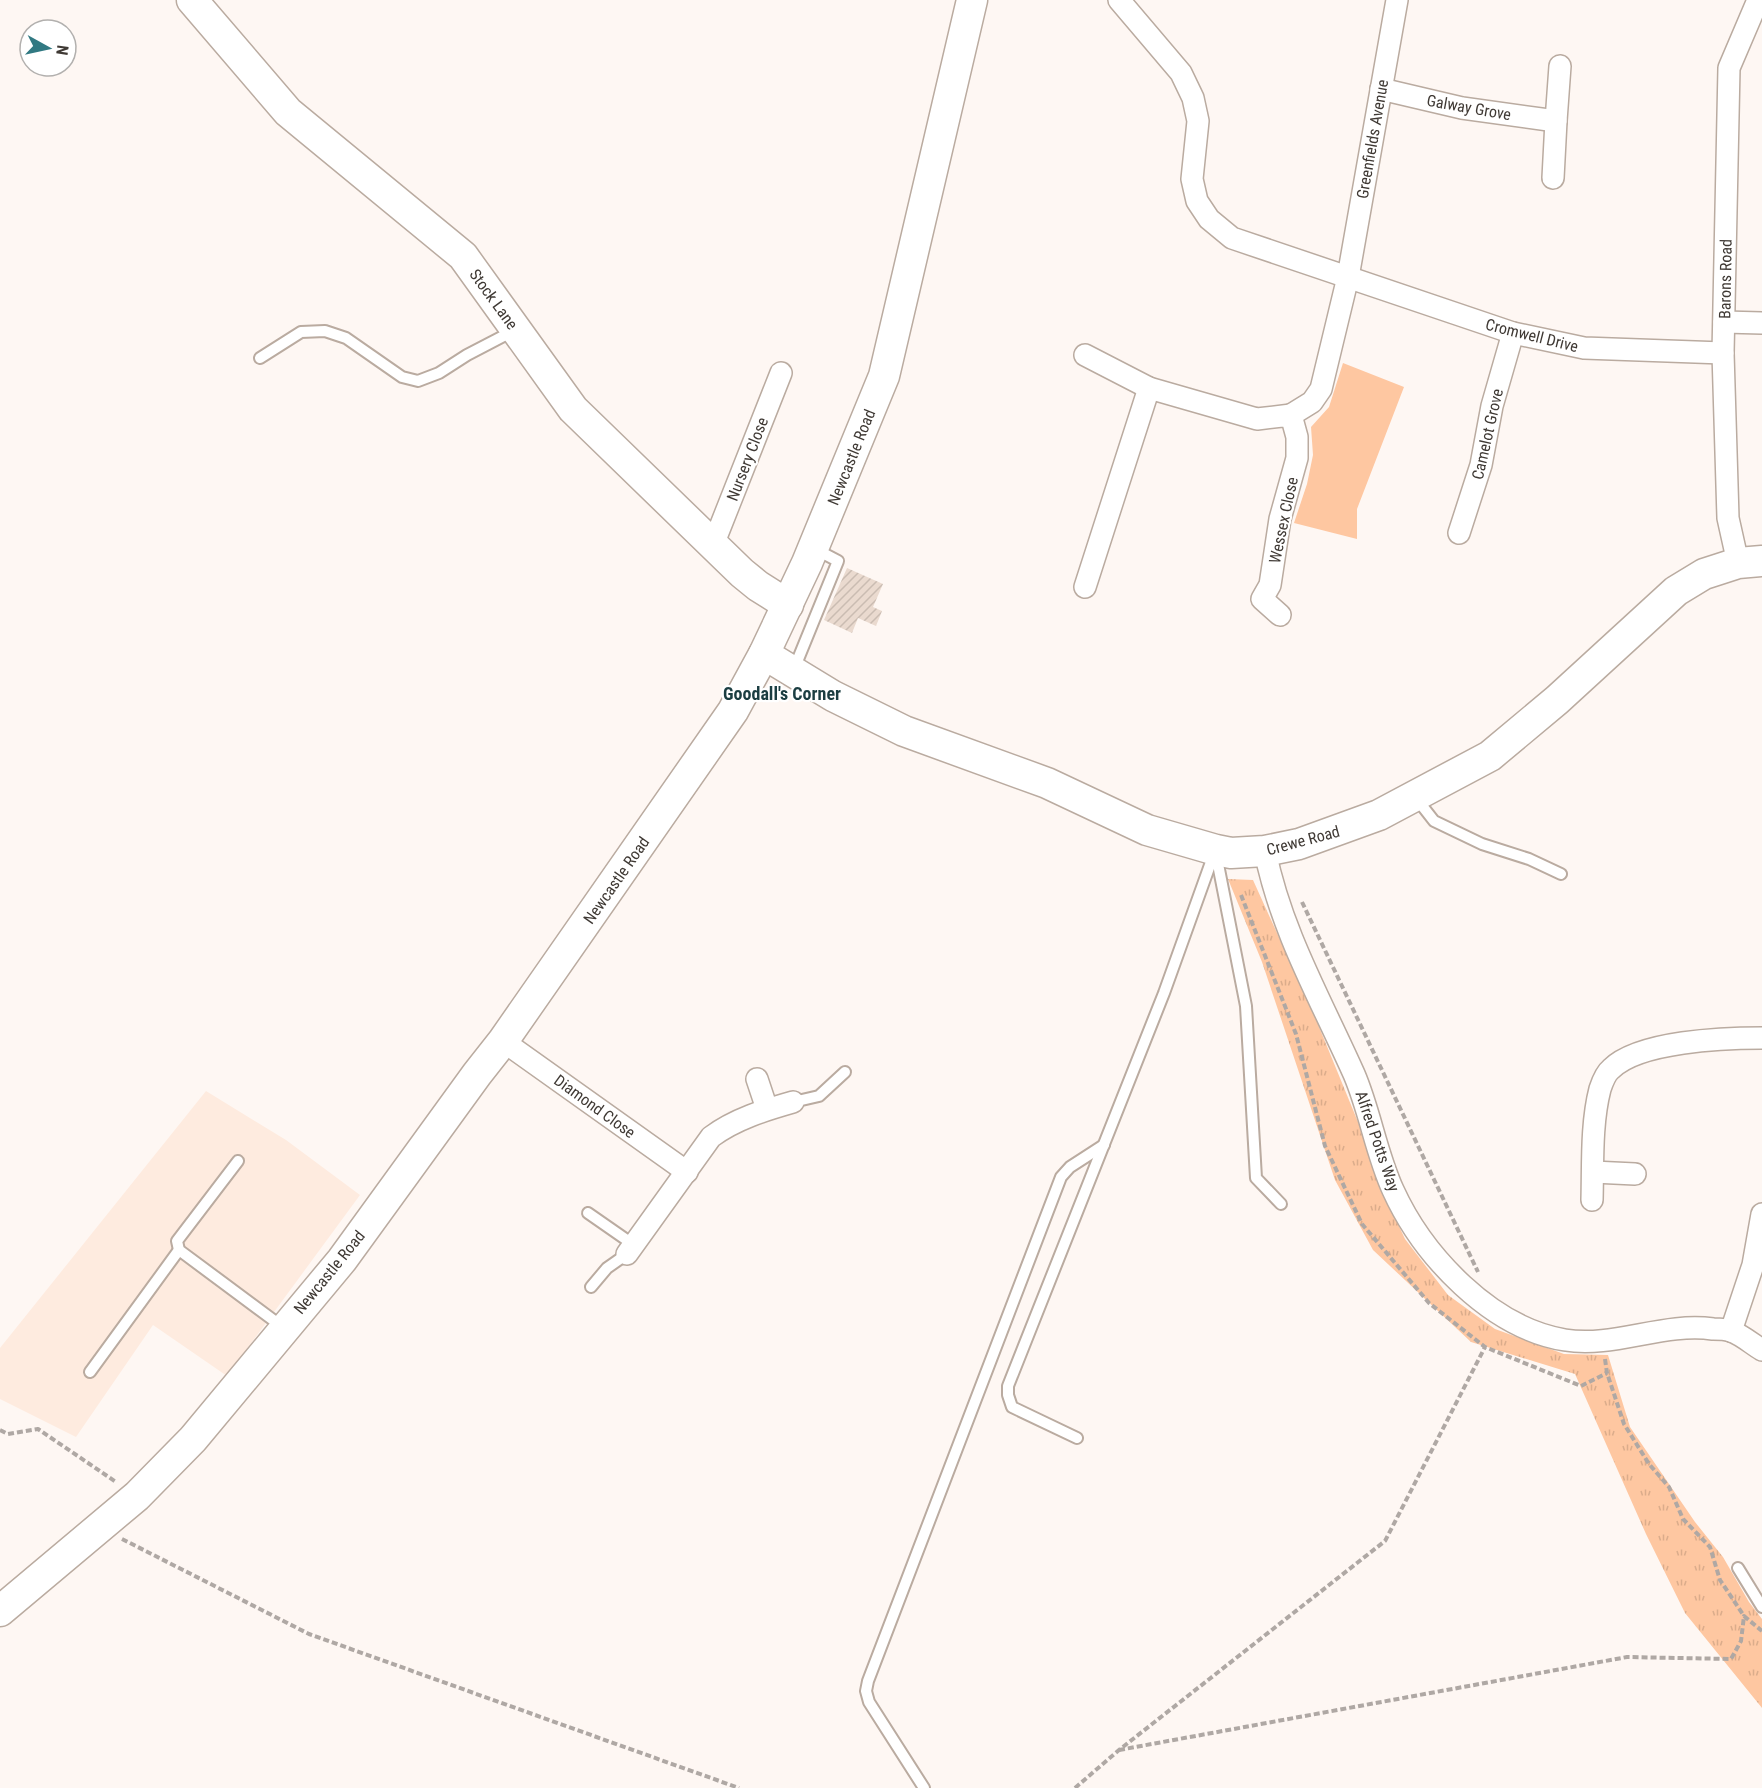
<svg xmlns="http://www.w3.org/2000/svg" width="1762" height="1788" viewBox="0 0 1762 1788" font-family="'Roboto Condensed',sans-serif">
<defs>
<pattern id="grass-tufts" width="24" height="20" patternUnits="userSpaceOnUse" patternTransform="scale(1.5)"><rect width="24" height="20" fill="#fec7a1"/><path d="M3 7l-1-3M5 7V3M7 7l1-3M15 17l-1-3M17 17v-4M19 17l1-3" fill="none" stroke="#dbac8b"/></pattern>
<pattern id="building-hatch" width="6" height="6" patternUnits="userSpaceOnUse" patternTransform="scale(1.5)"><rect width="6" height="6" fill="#eadacf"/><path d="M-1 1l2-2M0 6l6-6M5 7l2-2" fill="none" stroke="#cabcb2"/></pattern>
</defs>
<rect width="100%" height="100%" fill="#fef7f3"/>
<!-- built -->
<polygon fill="#feebdf" points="206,1091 286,1140 360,1195 227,1376 153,1325 76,1437 0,1399 0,1348"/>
<!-- grass -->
<polygon fill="url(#grass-tufts)" points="1228,879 1253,880 1315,1017 1358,1122 1382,1190 1405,1239 1448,1295 1495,1329 1564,1354 1608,1355 1630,1427 1695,1522 1723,1557 1749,1602 1762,1619 1762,1708 1685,1613 1646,1534 1575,1374 1471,1342 1373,1250 1335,1180 1262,962"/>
<!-- green -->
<polygon fill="#fec7a1" points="1343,363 1404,387 1357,509 1357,539 1294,523 1307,484 1313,455 1311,427 1329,407"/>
<!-- building -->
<polygon fill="url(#building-hatch)" points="847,568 883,584 873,607 882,611 876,626 858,618 852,633 824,620"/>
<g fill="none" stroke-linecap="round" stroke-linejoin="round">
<defs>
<g id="lane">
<polyline points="260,358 301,332 325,331 346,338 402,377 418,381 439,373 467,355 515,330"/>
<polyline points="794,669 838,561 815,549"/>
<polyline points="1416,798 1434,821 1482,844 1529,859 1561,874"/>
<polyline points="1216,854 1246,1006 1256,1178 1281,1204"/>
<polyline points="793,1102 819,1096 845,1072"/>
<polyline points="238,1161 177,1241 179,1250 284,1328"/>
<polyline points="588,1213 634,1245"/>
<polyline points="591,1287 607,1268 627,1254"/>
<polyline points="90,1372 179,1250"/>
<polyline points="1077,1438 1012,1407 1008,1395 1008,1386 1164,993 1215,851"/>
<polyline points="1738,1568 1762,1607"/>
<polyline points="924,1788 869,1702 866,1691 868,1681 1061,1177 1070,1167 1104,1145"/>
</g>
<g id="street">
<polyline points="1119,0 1181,73 1193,98 1198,121 1192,179 1197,201 1209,219 1232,238 1513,333 1584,348 1723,353"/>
<polyline points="1381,89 1462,108 1556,121 1560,66"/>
<polyline points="1553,178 1556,121"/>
<polyline points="1724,322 1762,323"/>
<polyline points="1085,355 1149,388 1257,419 1291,415 1297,437 1297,458 1280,519 1270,585 1262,599 1280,615"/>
<polyline points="1291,415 1312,402 1321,389 1348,277 1397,0"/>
<polyline points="1459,533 1481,465 1492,406 1513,333"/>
<polyline points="713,545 781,373"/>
<polyline points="1738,563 1728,518 1723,353 1729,68 1758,0"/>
<polyline points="1085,587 1149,388"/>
<path d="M1265,851C1281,931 1321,1000 1354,1074C1370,1111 1376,1153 1393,1190C1423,1256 1491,1328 1565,1340C1614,1348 1663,1322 1713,1329C1719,1329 1726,1329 1731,1331C1742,1335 1752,1344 1762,1350"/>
<polyline points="503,1041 687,1172"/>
<polyline points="757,1079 767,1109"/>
<polyline points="1593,1172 1635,1174"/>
<path d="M1592,1200C1593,1164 1591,1124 1600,1089C1602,1083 1606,1073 1611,1069C1639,1041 1724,1038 1762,1038"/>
<path d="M627,1254L711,1137C735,1119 765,1110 793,1102"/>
<polyline points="1731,1331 1753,1265 1762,1214"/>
</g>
<g id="secondary">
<polyline points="192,0 288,112 463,256 573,409 742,573 758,586 788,605"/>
<polyline points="764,654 833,696 904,731 1047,783 1147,830 1216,850 1231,853 1265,851 1299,844 1379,815 1490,756 1557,700 1676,591 1704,574 1738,563 1762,561"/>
<polyline points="0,1611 137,1496 193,1439 342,1260 477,1074 503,1041 733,711 764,654 807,563 884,376 972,0"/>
</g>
</defs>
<!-- lane casing -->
<use href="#lane" stroke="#baaba0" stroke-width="14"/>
<!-- street casing -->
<use href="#street" stroke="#baaba0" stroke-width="24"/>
<!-- secondary casing -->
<use href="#secondary" stroke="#baaba0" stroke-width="33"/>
<!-- path -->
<g stroke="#afa8a4" stroke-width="4" stroke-dasharray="6 3" stroke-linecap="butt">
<polyline points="1241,895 1296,1034 1325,1146 1362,1224 1429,1303 1485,1347 1581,1386 1607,1373"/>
<polyline points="1302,902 1478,1272"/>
<polyline points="1605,1359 1607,1373 1624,1424 1649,1464 1669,1487 1683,1519 1710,1547 1720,1580 1744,1616"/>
<polyline points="0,1430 8,1434 38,1429 116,1482"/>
<polyline points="122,1539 309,1634 739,1788"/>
<polyline points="1119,1750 1627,1657 1731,1659 1741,1641 1744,1616 1762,1631"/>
<polyline points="1075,1788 1119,1750 1385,1541 1485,1347"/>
</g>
<!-- lane -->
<use href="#lane" stroke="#fff" stroke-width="10"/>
<!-- street -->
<use href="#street" stroke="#fff" stroke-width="21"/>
<!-- secondary -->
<use href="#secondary" stroke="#fff" stroke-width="30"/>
</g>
<g text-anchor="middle" stroke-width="4.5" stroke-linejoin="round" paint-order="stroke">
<!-- street labels -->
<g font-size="16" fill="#3f3934" stroke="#fff">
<text transform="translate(1469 107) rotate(10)" y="6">Galway Grove</text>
<text transform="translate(1372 139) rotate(-80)" y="6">Greenfields Avenue</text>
<text transform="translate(1725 279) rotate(-89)" y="6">Barons Road</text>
<text transform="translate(494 299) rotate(54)" y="6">Stock Lane</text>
<text transform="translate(1532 335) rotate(14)" y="6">Cromwell Drive</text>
<text transform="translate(1487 434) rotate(-77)" y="6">Camelot Grove</text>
<text transform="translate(851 457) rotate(-68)" y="6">Newcastle Road</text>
<text transform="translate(747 459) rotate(-69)" y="6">Nursery Close</text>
<text transform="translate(1283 520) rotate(-78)" y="6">Wessex Close</text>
<text transform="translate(1303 840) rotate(-15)" y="6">Crewe Road</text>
<text transform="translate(616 880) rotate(-55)" y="6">Newcastle Road</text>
<text transform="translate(595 1106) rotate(36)" y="6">Diamond Close</text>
<text transform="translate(1378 1141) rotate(71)" y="6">Alfred Potts Way</text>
<text transform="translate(329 1272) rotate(-51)" y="6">Newcastle Road</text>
</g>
<!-- neighbourhood labels -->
<g font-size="18" font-weight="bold" fill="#1b3d41" stroke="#fff">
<text x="782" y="700">Goodall's Corner</text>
</g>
</g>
<!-- north arrow -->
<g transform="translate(48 48) rotate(98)"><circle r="28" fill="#ffffff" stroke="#b2b0ae" stroke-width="1.5"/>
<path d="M0-4.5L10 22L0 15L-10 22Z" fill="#317982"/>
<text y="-9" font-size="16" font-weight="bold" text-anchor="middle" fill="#3f3934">N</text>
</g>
</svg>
